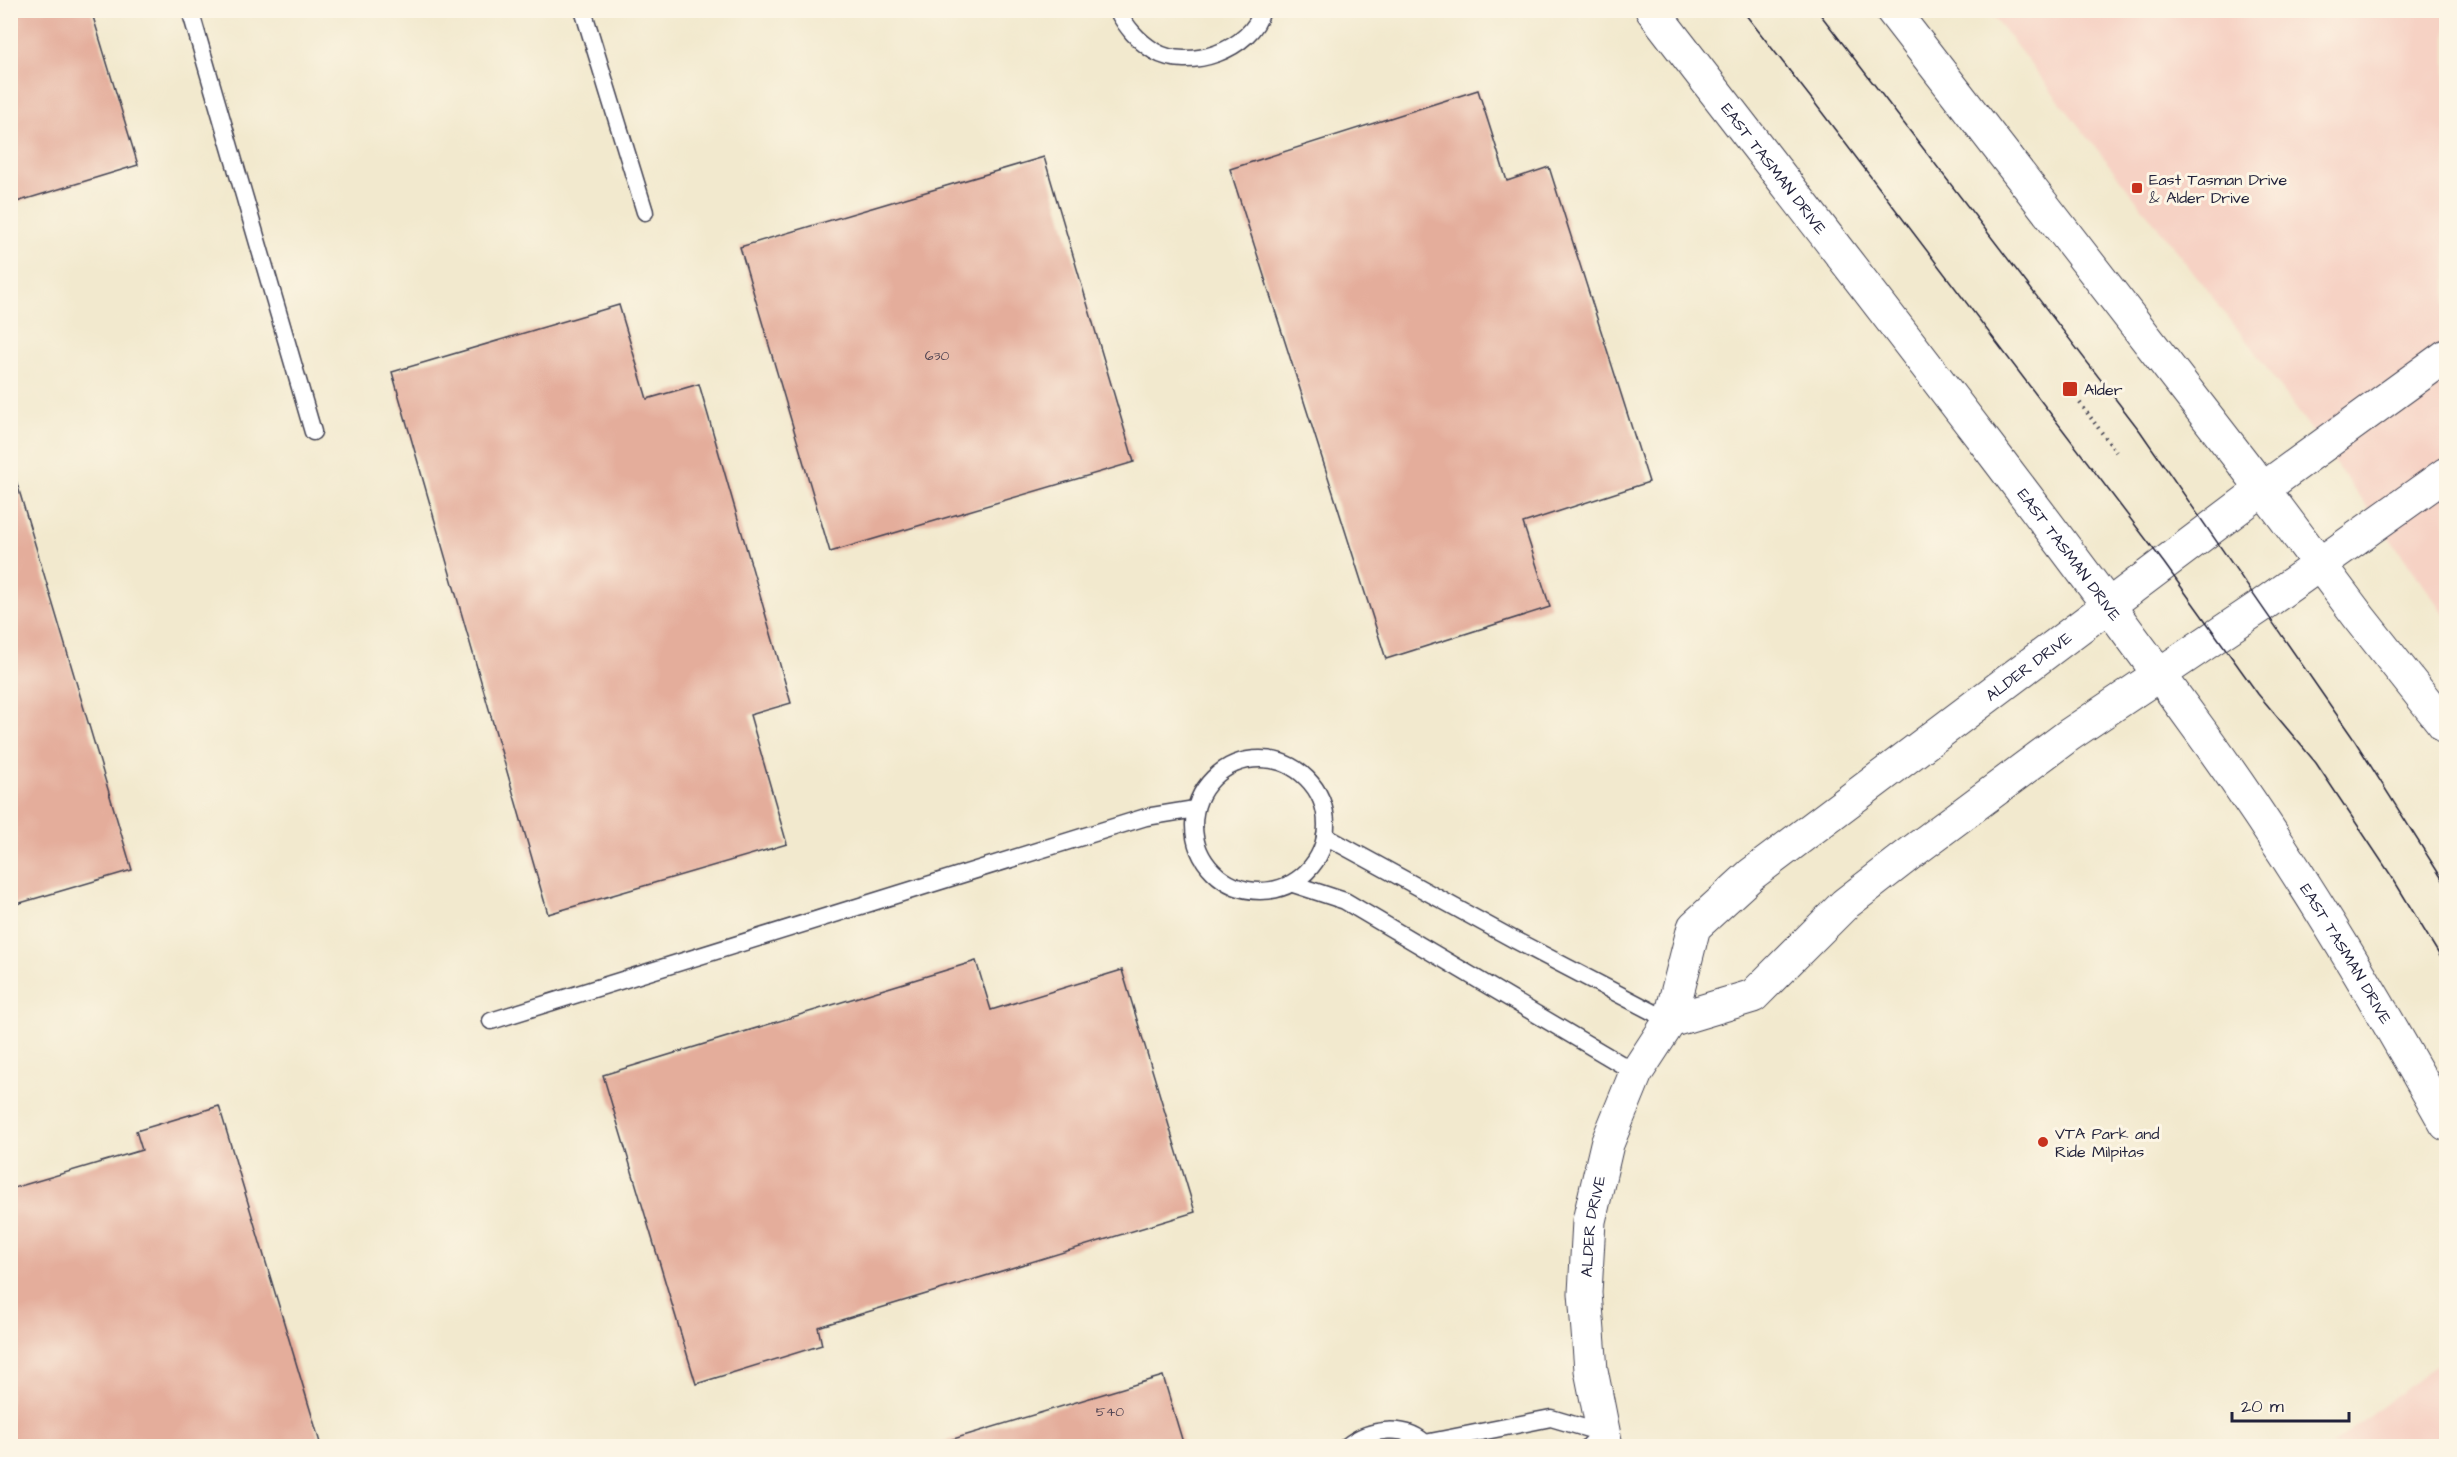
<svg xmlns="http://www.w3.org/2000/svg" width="2457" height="1457" viewBox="0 0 2457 1457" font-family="'Architects Daughter',sans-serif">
<rect width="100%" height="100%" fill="#fcf5e5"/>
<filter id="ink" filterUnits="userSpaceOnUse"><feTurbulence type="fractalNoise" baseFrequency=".0167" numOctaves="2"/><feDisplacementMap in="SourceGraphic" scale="12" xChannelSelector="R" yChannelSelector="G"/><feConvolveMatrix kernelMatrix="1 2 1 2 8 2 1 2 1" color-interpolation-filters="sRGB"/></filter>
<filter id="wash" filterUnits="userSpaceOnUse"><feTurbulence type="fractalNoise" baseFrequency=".008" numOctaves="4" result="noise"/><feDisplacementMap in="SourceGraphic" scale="24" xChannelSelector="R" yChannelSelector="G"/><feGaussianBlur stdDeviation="1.35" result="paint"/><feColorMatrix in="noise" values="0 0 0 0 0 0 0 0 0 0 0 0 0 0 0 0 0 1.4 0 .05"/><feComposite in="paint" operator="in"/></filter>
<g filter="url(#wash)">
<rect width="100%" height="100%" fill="#f2e9ce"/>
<!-- built -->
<g fill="#f6d2c4">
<polygon points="1989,11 2446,11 2446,616 2249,344"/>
<polygon points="2446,1357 2446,1446 2330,1446"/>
</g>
<g id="blocks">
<!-- building -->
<g fill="#e4ad9b">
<polygon points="10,10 91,10 138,165 10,204"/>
<polygon points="1478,90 1507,181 1549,167 1649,482 1523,523 1550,607 1386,659 1230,169"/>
<polygon points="1044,157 1134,462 830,552 740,247"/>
<polygon points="619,305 647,399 699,384 791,703 750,715 787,844 548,914 392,372"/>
<polygon points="10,460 132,870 10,906"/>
<polygon points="976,961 991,1010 1122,970 1195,1212 818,1327 822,1345 696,1384 603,1075"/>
<polygon points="219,1106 321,1446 10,1446 10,1189 142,1150 136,1131"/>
<polygon points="1163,1376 1184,1446 930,1446"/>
</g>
</g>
</g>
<g filter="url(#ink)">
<use href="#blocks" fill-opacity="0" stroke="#414051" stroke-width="1.5"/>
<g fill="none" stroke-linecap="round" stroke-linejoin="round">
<defs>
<g id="lane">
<polyline points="190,10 313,432"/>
<polyline points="583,10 645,212"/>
<path d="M1117,10C1127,28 1137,40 1154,51C1188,72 1252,50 1262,10"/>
<circle cx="1260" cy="825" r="66"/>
<polyline points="1325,836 1513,939 1670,1021"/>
<polyline points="1293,884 1345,901 1636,1073"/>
<polyline points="491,1021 1146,817 1195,809"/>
<polyline points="1425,1443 1551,1418 1602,1433 1589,1446"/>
<path d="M1347,1446C1369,1428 1407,1423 1428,1446"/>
</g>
<g id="secondary">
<polyline points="1670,1021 1753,996 1845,904 1916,849 2069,735 2261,606 2446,474"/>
<path id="s1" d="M1606,1446L1591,1370L1585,1293L1589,1221L1607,1144L1636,1073L1670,1021L1694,927L1752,874L2263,489L2446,356"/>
</g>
<g id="primary">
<path id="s2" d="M1652,10C1837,250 2024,488 2202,733C2292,857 2371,990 2446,1124"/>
<polyline points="1892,10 2263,489 2359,617 2446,727"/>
</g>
</defs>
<!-- lane casing -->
<use href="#lane" stroke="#414051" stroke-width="19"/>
<!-- secondary casing -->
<use href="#secondary" stroke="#414051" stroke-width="35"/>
<!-- primary casing -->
<use href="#primary" stroke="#414051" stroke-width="35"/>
<!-- path -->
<polyline stroke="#414051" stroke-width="4" stroke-dasharray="1.5 4.5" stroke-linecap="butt" points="2080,403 2116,452"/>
<!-- lane -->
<use href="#lane" stroke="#fff" stroke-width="16"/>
<!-- secondary -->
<use href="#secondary" stroke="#fff" stroke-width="33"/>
<!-- primary -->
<use href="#primary" stroke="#fff" stroke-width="33"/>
<!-- tram -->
<g stroke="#22223b" stroke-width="1.5">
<polyline points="1742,10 1814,102 2164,563 2258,694 2316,763 2392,877 2446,966"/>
<polyline points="1817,10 2140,431 2355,741 2446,885"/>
</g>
</g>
</g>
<!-- markers -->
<g fill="#c8321e" stroke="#fcf5e5" stroke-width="2">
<rect x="2131" y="182" width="12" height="12" rx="3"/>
<rect x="2062" y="381" width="16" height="16" rx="3"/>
<circle cx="2043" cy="1142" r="6"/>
</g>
<g text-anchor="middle" stroke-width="6" stroke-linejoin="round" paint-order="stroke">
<!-- number labels -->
<g font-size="14" fill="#524553">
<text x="937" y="360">630</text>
<text x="1110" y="1416">540</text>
</g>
<!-- street labels -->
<g font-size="16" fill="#22223b" stroke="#fcf5e5">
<text dy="6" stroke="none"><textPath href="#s2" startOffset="200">EAST TASMAN DRIVE</textPath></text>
<text dy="6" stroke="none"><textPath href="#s2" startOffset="686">EAST TASMAN DRIVE</textPath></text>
<text dy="6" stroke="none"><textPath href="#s1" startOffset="966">ALDER DRIVE</textPath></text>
<text dy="6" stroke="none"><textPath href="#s2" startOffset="1172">EAST TASMAN DRIVE</textPath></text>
<text dy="6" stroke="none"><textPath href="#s1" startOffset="222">ALDER DRIVE</textPath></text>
</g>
<!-- poi labels -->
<g font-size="16" fill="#22223b" stroke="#fcf5e5" text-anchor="start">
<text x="2149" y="185">East Tasman Drive<tspan x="2149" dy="18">&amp; Alder Drive</tspan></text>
<text x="2084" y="395">Alder</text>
<text x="2055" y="1139">VTA Park and<tspan x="2055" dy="18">Ride Milpitas</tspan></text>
</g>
</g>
<!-- margin -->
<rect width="2457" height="1457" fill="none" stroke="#fcf5e5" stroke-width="36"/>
<!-- scale -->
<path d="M2232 1412v9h117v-9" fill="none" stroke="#22223b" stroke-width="3"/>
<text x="2241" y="1412" font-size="18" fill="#22223b" stroke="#fcf5e5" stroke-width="4.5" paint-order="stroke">20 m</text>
</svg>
